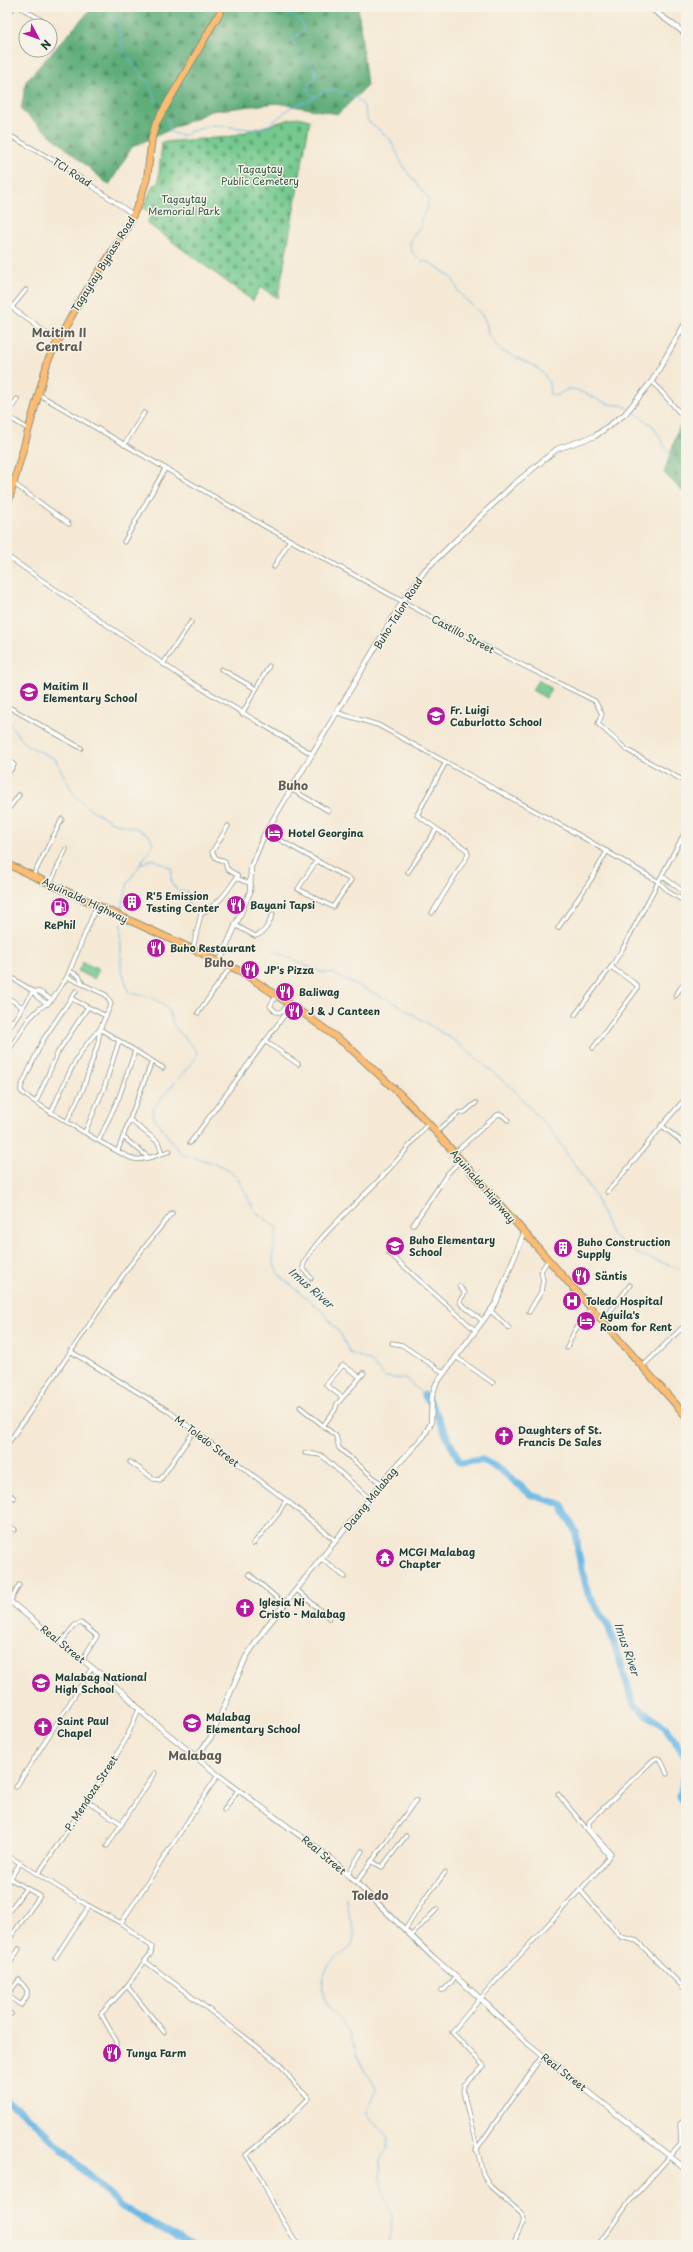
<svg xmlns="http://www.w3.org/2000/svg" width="693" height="2252" viewBox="0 0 693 2252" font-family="'Playpen Sans',sans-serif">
<defs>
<pattern id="forest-firs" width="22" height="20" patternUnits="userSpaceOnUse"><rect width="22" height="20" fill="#5fad79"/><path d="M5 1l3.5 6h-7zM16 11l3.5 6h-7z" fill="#4e8e64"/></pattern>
<pattern id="cemetery-stones" width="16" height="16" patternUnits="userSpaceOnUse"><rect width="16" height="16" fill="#74c98e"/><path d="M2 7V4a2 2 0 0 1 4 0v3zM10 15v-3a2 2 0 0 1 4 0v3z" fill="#5fa475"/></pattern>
</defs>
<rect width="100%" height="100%" fill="#f7f3e8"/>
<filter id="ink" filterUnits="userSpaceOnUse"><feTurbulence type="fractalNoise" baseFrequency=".025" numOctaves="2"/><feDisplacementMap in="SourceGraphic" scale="8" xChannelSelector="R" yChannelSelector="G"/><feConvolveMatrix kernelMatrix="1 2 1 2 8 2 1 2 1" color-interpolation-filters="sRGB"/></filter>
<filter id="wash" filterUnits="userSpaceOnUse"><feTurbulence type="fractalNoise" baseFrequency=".012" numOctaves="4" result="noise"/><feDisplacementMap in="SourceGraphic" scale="16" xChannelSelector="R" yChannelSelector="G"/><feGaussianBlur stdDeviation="0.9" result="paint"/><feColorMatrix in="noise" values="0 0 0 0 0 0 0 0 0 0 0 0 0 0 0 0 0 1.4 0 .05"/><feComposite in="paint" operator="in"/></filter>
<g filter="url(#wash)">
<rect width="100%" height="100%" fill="#f5e9d5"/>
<!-- forest -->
<g fill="url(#forest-firs)" stroke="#3f7556">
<polygon points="93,7 358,7 367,86 338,114 277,103 211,111 132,147 109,185 21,110 26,81"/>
<polygon points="679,427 686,434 686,495 664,473"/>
</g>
<!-- cemetery -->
<polygon fill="url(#cemetery-stones)" stroke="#4a8361" points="297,117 310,120 278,298 260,287 253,301 147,223 152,213 143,208 153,185 158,184 162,142 228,137"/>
<!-- green -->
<g fill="#74c98e" stroke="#4a8361">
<polygon points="538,680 551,688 546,698 532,690"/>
<polygon points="83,962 99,970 94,979 78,971"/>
</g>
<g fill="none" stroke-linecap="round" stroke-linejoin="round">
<!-- stream -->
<g stroke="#6cb9e6" stroke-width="1">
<path d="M267,7L293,16L303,24L304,30L292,40C298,58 316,59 316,78L311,81L307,89L311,95L316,96"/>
<path d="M111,17C122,25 119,36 123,48C132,68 152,80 157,103"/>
<path d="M167,116L170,132L182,136L192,131L213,125L258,130L267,127L291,107L310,100L326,90H338L355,97L363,104L368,121L390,139L405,169L428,198V207L421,218V226L414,234L410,244L412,252L420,260L431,263L452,278L459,293L482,315L487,325L488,334L500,350L533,365L544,374L549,383L550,394L557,396C560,394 565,390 568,389C579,387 598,402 610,404C618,406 619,403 628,408"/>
<polyline points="630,409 653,426 686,482"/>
<polyline points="7,721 25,744 55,759 74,794 87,807 112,822 138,829 150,836 153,845 128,883 121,909"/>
<path d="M142,864L152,859L170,867L172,870L171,883L179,891H187C187,902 188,908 200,910"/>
<polyline points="121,923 121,967 129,993 151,997 161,1003 169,1011 173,1024 179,1032 195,1049 197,1053 195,1059 153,1108 153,1115 156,1120 181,1154 214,1163 228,1169 238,1178 255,1211 277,1228 273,1256 274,1265 279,1275 323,1312 341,1335 350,1353 370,1361 385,1377 406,1379 424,1395"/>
<polyline points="273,950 320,972 331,973 397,1004 455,1041 512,1088 553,1133 594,1194 612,1236 638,1254 686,1271"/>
<path d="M347,1898C346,1913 358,1931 353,1942C349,1953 341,1953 333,1960C325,1967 321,1983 323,1994C325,2008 338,2016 345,2027C353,2038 355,2054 362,2066C366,2075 373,2080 377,2089L368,2107L367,2115L386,2134L388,2139L387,2148L381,2160L380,2178L383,2193L392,2215L389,2245"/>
</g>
<!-- river -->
<g stroke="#6cb9e6" stroke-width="7">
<polyline points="424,1395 432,1405 460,1463 482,1460 500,1469 531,1495 561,1504 576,1532 578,1552 588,1594 608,1625 634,1705 666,1728 686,1758"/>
<polyline points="686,1771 680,1796 686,1810"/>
<polyline points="7,2101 33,2121 122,2207 192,2245"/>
</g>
</g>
</g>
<g filter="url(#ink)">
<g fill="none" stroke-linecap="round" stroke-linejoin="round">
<defs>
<g id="minor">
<polyline points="20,7 43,21"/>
<polyline points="7,16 14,7"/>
<polyline points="7,134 60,164 134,215"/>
<polyline points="7,142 11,136"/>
<polyline points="7,304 57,341"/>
<polyline points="12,307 26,290"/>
<polyline points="652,381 686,420"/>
<polyline points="38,394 266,527 490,649 595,701 602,714 598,724 627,750 686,782"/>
<polyline points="7,416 28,429"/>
<polyline points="7,416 17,399"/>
<polyline points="124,445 144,413"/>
<polyline points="13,483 69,524"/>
<polyline points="124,542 165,469"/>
<polyline points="7,556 181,676 312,754"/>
<polyline points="274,567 290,540"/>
<polyline points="163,664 191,622"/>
<polyline points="221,669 256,689"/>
<polyline points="7,706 81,748"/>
<polyline points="338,713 378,725 577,834 659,882 670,893 686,902"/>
<polyline points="242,714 269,666"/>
<polyline points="7,758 14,765 7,775"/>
<polyline points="291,789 329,811"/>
<polyline points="7,811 19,795"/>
<polyline points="228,826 212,852 216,858 225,862 227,869 237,875 238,879"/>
<polyline points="266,832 351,880 333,907 298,889 317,860"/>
<polyline points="408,872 436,830"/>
<polyline points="33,876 62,819"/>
<polyline points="662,876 684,892"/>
<polyline points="50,884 66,849"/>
<polyline points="432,913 468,855 467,850 417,815 446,762"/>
<path d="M235,925L255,936C265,934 269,923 273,914"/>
<polyline points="558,928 592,878 607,851"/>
<path d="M193,948L201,914C219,903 225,895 236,878L251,884"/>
<polyline points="70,971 79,976 82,982"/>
<polyline points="7,975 33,991 40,992 52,1000"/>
<polyline points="33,991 37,997 48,1004"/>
<path d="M76,991L43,1040L21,1087V1091C28,1100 122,1156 134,1159C145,1161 159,1154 170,1151"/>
<polyline points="277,995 270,1006 276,1012 282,1012 289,1003"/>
<polyline points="675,996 686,980"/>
<polyline points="7,997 22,1007"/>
<polyline points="72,999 106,1016"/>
<polyline points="198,1013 229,969"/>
<polyline points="575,1015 611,967 623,948 686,830"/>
<polyline points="7,1018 13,1022"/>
<polyline points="100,1029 163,1068"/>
<polyline points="7,1031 33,991"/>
<polyline points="265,1041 298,1064"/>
<polyline points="593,1048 637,989 637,985 611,967"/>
<polyline points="7,1053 28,1020 39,1009 52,1000 67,977 97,905"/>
<polyline points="36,1102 58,1052 88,1007"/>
<path d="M51,1113C65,1082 76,1052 100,1029"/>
<polyline points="130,1120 158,1142 162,1153"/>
<polyline points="67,1121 83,1089 98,1043 100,1029 111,1004 106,995 67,977"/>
<polyline points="661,1125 686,1145"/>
<polyline points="85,1132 104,1088 119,1041"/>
<polyline points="436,1132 459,1113 465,1112 476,1103"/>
<polyline points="123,1137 148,1157"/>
<polyline points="99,1140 119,1097 135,1051"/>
<polyline points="190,1143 292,1005"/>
<polyline points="118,1150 152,1061"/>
<polyline points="454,1153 497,1115 501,1114 508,1120"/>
<path d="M607,1192C635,1162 658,1128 686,1098"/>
<polyline points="413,1225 448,1173 461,1160"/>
<polyline points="389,1253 476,1331"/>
<path d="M311,1278L303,1268C304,1249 365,1195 380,1179C397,1161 413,1142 428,1123"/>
<polyline points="459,1286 465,1293 460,1300 461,1304 483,1321"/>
<polyline points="491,1311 509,1328"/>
<polyline points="529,1312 541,1292 543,1280 541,1271 548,1260"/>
<polyline points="603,1321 630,1285"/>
<polyline points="392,1343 402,1345 444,1373"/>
<polyline points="567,1348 574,1332 591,1308"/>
<polyline points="70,1351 167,1410 291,1504 336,1541"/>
<polyline points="456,1357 493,1383"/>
<polyline points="643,1366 686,1324"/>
<polyline points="342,1397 326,1385 343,1365 359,1376"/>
<polyline points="300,1407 336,1436 339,1448 381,1484"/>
<polyline points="323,1426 335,1410 337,1404 364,1373"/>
<polyline points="7,1445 130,1265 172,1213"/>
<polyline points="305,1453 321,1455 369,1498"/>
<polyline points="130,1462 154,1479 160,1480 194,1431"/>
<polyline points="7,1492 14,1498"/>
<polyline points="7,1524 15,1530"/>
<polyline points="253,1544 278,1514 286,1500"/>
<polyline points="322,1559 345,1577"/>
<polyline points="249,1574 285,1605"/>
<polyline points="297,1590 329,1618"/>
<polyline points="10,1602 19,1585"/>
<polyline points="61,1642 75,1625 81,1623 97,1636 82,1660"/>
<polyline points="16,1787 92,1668"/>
<polyline points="558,1794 609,1856"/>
<polyline points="87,1801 122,1824"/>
<polyline points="224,1810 238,1790"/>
<polyline points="107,1846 155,1773"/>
<polyline points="7,1855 87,1905 121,1923 152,1947 151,1953 145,1961 280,2064 296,2086 309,2098 286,2121 246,2155 261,2177 275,2208 298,2245"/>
<polyline points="371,1861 382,1867 406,1836"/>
<polyline points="38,1874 106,1773 126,1739 139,1709"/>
<polyline points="348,1874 362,1851"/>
<polyline points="7,1877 40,1896 7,1942"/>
<polyline points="356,1883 416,1800"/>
<polyline points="7,1884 20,1863"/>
<polyline points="581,1891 621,1937 637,1941 686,1990"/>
<polyline points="7,1914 26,1888"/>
<polyline points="121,1923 218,1775"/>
<polyline points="405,1930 423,1901 445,1873"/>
<polyline points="411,1936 437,1909"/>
<polyline points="55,1958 89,1906"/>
<polyline points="7,1968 19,1949"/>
<polyline points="127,1986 164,2032"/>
<polyline points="441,1990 444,1990 456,1977"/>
<polyline points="7,1994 7,1995 21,2005 27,1996 27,1990 19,1980 7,1995"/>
<polyline points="7,2011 11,2014"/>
<polyline points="113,2053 117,2042 101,2014 127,1986 145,1961"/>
<polyline points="476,2150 542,2056"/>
<polyline points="513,2245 524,2219 521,2213 491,2187 483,2174 463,2091 464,2085 484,2066 452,2032 492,1985 603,1865 611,1853 589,1829 589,1822 653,1760 657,1758 661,1760 667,1774"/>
<polyline points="598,2245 630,2201 681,2144 680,2124 686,2118"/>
</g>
<g id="tertiary">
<polyline points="649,7 686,34"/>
<polyline points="220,961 250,892 251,867 264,835 403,601 425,570 513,485 557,449 595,436 625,414 652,381 686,322"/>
<polyline points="7,1599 126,1695 145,1715 218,1775 333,1860 433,1957 481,1999 526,2042 686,2169"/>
<polyline points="196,1757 211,1737 246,1657 267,1626 390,1473 424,1436 431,1423 432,1396 436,1384 496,1303 524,1233"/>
</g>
<g id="primary">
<polyline points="7,507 48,360 78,304 124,233 139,203 147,178 152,137 156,123 223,7"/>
<polyline points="7,864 240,971 307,1016 348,1046 401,1095 428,1123 686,1416"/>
</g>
</defs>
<!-- minor casing -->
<use href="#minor" stroke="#8a9384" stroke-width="5"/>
<!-- tertiary casing -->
<use href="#tertiary" stroke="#8a9384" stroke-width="6"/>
<!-- primary casing -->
<use href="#primary" stroke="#8a9384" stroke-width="8"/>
<!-- minor -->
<use href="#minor" stroke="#fff" stroke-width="3.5"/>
<!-- tertiary -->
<use href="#tertiary" stroke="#fff" stroke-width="4.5"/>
<!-- primary -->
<use href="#primary" stroke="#febc70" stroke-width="6"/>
</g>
</g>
<!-- icons -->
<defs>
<symbol id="school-disc" viewBox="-11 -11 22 22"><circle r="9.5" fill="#b5179e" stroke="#f7f3e8"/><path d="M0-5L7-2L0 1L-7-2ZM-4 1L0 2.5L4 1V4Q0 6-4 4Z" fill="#fff"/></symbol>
<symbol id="hotel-disc" viewBox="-11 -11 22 22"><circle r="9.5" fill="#b5179e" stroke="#f7f3e8"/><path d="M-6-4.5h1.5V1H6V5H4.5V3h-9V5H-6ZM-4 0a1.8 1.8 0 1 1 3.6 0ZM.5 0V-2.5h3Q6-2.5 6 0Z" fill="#fff"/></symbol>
<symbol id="building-disc" viewBox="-11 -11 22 22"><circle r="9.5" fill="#b5179e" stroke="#f7f3e8"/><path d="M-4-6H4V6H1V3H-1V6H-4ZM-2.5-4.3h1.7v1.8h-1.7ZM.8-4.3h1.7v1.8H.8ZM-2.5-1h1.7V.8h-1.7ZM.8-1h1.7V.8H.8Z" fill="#fff"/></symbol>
<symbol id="restaurant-disc" viewBox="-11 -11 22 22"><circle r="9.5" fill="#b5179e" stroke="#f7f3e8"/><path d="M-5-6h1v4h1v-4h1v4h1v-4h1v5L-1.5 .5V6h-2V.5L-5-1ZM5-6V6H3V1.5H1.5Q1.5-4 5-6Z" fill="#fff"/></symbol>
<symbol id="fuel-disc" viewBox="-11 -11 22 22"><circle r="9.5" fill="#b5179e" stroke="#f7f3e8"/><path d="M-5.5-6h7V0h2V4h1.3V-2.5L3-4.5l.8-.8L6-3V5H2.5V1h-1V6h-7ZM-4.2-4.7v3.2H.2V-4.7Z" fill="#fff"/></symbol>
<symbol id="hospital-disc" viewBox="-11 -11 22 22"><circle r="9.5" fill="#b5179e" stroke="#f7f3e8"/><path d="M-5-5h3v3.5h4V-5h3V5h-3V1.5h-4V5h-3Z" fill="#fff"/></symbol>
<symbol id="church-disc" viewBox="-11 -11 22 22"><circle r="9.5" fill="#b5179e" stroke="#f7f3e8"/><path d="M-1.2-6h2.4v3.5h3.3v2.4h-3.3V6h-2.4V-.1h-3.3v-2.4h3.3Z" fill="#fff"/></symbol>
<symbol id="temple-disc" viewBox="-11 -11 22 22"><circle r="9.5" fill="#b5179e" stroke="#f7f3e8"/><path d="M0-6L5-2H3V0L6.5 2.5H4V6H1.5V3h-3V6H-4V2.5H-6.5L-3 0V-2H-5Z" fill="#fff"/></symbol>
</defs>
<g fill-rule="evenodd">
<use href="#school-disc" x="18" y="681" width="22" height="22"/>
<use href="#school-disc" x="425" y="705" width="22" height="22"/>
<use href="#hotel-disc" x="263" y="822" width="22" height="22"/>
<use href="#building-disc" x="121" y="891" width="22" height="22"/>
<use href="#restaurant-disc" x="225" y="894" width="22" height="22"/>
<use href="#fuel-disc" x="49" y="896" width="22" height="22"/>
<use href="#restaurant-disc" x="145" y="937" width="22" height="22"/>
<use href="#restaurant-disc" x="239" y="959" width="22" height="22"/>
<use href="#restaurant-disc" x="274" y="981" width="22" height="22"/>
<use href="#restaurant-disc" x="283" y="1000" width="22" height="22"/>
<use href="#school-disc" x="384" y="1235" width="22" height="22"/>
<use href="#building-disc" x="552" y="1237" width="22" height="22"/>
<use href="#restaurant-disc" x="570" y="1265" width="22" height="22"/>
<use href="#hospital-disc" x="561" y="1290" width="22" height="22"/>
<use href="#hotel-disc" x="575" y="1310" width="22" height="22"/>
<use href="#church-disc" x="493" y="1425" width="22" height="22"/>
<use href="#temple-disc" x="374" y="1547" width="22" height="22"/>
<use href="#church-disc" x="234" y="1597" width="22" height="22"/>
<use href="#school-disc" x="30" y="1672" width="22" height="22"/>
<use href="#school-disc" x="181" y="1712" width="22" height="22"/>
<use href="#church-disc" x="32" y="1716" width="22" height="22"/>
<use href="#restaurant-disc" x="101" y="2042" width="22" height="22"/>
</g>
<g text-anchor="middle" stroke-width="3" stroke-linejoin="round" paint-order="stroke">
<!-- park labels -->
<g font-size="10" fill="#305946" stroke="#f7f3e8">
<text x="260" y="173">Tagaytay<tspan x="260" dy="12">Public Cemetery</tspan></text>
<text x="184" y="203">Tagaytay<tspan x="184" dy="12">Memorial Park</tspan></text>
</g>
<!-- street labels -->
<g font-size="10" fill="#1f3d34" stroke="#f7f3e8">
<text transform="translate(72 172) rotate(33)" y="4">TCI Road</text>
<text transform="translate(103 264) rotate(-58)" y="4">Tagaytay Bypass Road</text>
<text transform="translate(398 613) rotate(-58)" y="4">Buho-Talon Road</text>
<text transform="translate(463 634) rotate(28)" y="4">Castillo Street</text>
<text transform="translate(85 900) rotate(25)" y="4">Aguinaldo Highway</text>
<text transform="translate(483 1186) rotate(49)" y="4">Aguinaldo Highway</text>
<text transform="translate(207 1441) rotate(37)" y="4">M. Toledo Street</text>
<text transform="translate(370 1499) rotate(-51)" y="4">Daang Malabag</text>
<text transform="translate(63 1644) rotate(39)" y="4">Real Street</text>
<text transform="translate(91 1793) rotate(-57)" y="4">P. Mendoza Street</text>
<text transform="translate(324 1855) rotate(40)" y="4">Real Street</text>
<text transform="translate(564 2072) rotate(38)" y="4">Real Street</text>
</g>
<!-- poi labels -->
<g font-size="10" font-weight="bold" fill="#1f3d34" stroke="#f7f3e8" text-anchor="start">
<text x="43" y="690">Maitim II<tspan x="43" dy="12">Elementary School</tspan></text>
<text x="450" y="714">Fr. Luigi<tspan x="450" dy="12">Caburlotto School</tspan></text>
<text x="288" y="837">Hotel Georgina</text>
<text x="146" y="900">R'5 Emission<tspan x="146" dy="12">Testing Center</tspan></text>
<text x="250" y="909">Bayani Tapsi</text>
<text x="60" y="929" text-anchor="middle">RePhil</text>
<text x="170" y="952">Buho Restaurant</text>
<text x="264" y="974">JP's Pizza</text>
<text x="299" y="996">Baliwag</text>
<text x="308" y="1015">J &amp; J Canteen</text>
<text x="409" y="1244">Buho Elementary<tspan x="409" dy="12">School</tspan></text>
<text x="577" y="1246">Buho Construction<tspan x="577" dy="12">Supply</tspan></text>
<text x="595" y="1280">Säntis</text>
<text x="586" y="1305">Toledo Hospital</text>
<text x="600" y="1319">Aguila's<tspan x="600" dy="12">Room for Rent</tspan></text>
<text x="518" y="1434">Daughters of St.<tspan x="518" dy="12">Francis De Sales</tspan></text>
<text x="399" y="1556">MCGI Malabag<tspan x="399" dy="12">Chapter</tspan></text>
<text x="259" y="1606">Iglesia Ni<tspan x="259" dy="12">Cristo - Malabag</tspan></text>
<text x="55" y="1681">Malabag National<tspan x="55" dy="12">High School</tspan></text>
<text x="206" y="1721">Malabag<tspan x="206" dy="12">Elementary School</tspan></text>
<text x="57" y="1725">Saint Paul<tspan x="57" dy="12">Chapel</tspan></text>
<text x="126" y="2057">Tunya Farm</text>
</g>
<!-- water labels -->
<g font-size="11" font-style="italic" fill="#325c60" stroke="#f7f3e8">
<text transform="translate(311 1288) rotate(41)" y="4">Imus River</text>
<text transform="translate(627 1649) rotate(71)" y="4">Imus River</text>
</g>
<!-- quarter labels -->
<g font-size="12" font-weight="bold" fill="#5e5c55" stroke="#f7f3e8">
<text x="59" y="337">Maitim II<tspan x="59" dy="14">Central</tspan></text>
<text x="293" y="790">Buho</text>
<text x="219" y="967">Buho</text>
<text x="195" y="1760">Malabag</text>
<text x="370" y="1900">Toledo</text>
</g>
</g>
<!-- margin -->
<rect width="693" height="2252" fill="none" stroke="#f7f3e8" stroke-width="24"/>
<!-- north arrow -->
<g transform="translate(38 38) rotate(131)"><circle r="19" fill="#f7f3e8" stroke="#a1aaa0"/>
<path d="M0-3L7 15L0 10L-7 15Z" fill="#b5179e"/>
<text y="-6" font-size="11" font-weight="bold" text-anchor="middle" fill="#1f3d34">N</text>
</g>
</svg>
